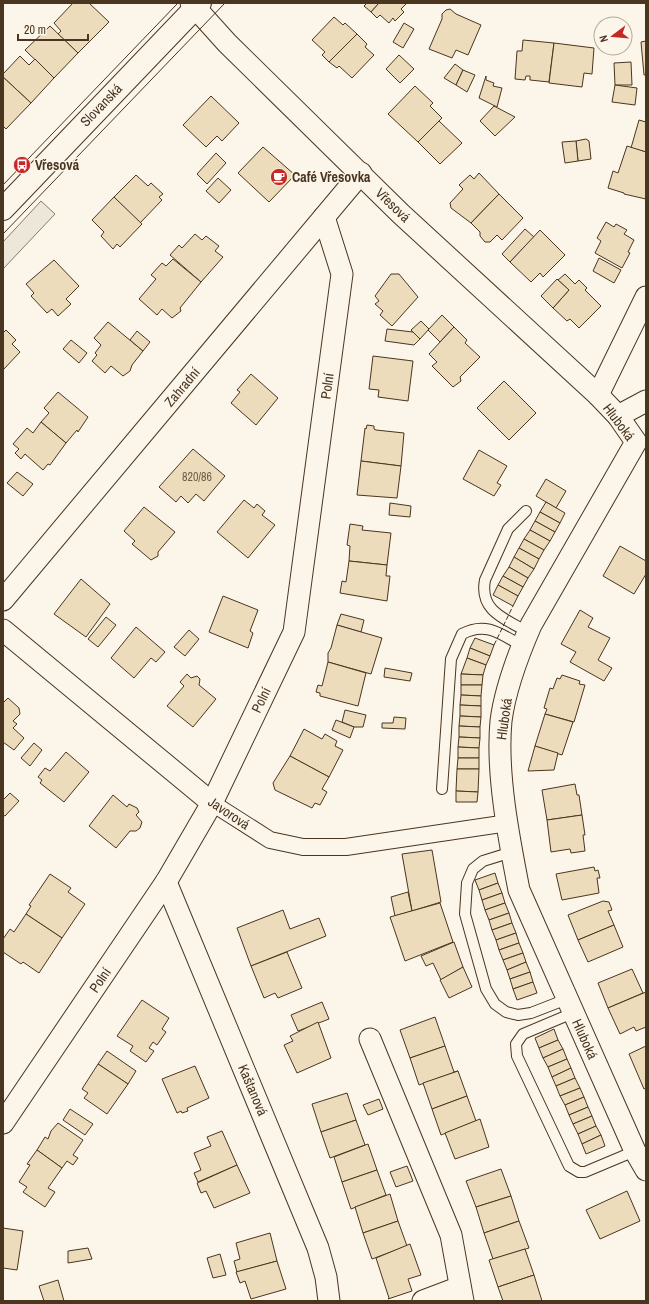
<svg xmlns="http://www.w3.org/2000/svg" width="649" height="1304" viewBox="0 0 649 1304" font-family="'Archivo Narrow',sans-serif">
<rect width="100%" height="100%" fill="#fbf6e9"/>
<!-- parking -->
<polygon fill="#ede7d9" stroke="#887966" points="41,201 55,214 3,269 3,242"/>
<!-- building -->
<g fill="#ecdcbc" stroke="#4a3520">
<polygon points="73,3 89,3 109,22 78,53 58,34 61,31 54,23"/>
<polygon points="367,3 379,3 371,12 364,6"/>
<polygon points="379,3 407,3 401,9 404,12 395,21 393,18 389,23 380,15 377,18 371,12"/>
<polygon points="450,9 456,14 481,25 468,55 456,50 452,58 429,49 442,19 442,14 446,10"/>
<polygon points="334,17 343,25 345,23 357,34 329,62 322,55 325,52 312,40"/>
<polygon points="404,23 414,29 403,48 393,42"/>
<polygon points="50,26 78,53 54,78 25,50"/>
<polygon points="357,34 367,44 365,47 374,55 352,78 339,66 337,68 329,62"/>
<polygon points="523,40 554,43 549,82 530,80 530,76 526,76 525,80 515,79 517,51 522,51"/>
<polygon points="646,41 646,75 644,75 641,42"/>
<polygon points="554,43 594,48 592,74 584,73 582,87 549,83"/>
<polygon points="399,55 414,69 400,83 386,69"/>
<polygon points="20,56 29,65 35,59 54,78 31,103 3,77 3,74"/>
<polygon points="631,62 632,85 615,85 614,63"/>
<polygon points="455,64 463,70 456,85 444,78"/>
<polygon points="463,70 475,75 467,92 456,85"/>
<polygon points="486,76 486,80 494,83 493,86 502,88 497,107 479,98"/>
<polygon points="3,77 31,103 6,129 3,126"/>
<polygon points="615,85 637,88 635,105 612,102"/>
<polygon points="415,86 433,103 430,106 442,118 418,142 388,114"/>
<polygon points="211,96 239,123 222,141 217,136 206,147 183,125"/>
<polygon points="494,106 515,117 495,136 480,121"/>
<polygon points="639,120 646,122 646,152 631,148"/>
<polygon points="439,121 462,143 440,164 418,142"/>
<polygon points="586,139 589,141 591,159 578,161 576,141"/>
<polygon points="576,141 578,161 565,163 562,142"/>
<polygon points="627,146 646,152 646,199 624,194 624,193 608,188 613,171 618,173"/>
<polygon points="263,147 295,175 269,202 238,173"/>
<polygon points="216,153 226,163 207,184 197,174"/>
<polygon points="479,173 499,194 471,223 451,208 450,203 463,189 459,185 470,175 474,179"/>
<polygon points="136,175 148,186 151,183 163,194 159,197 162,200 140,223 114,197"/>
<polygon points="218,178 231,190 219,203 206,191"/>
<polygon points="499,194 523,218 502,240 497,235 490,242 485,242 480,236 480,232 471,223"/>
<polygon points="114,197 142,224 120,247 117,244 113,249 101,236 104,232 92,220"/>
<polygon points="606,222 614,227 616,224 627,230 624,234 634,240 628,252 630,253 622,268 595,253 601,241 597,238"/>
<polygon points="525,229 534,237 510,262 502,254"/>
<polygon points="540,230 565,255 543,277 540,273 531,282 510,262"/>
<polygon points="195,234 202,240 206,236 219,246 215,251 223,257 201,282 170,255 179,245 182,248"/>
<polygon points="599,258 621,270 614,283 593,271"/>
<polygon points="173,259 201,282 180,308 181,311 172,318 162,309 157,315 139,299 156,279 151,275 162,263 166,266"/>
<polygon points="54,260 79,286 66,299 71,304 58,316 52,309 47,313 31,296 34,293 26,284"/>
<polygon points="391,274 399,274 418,297 392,326 380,315 383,311 375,304 379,301 375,296"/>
<polygon points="565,274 575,284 579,280 587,288 585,290 601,306 579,328 570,319 567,321 553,308 569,290 558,280"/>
<polygon points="557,279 569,290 553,308 541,296"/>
<polygon points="442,315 454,327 440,342 428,330"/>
<polygon points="421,321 429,329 420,339 411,330"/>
<polygon points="108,322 143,351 132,365 130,371 123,376 111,366 105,373 92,361 97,355 95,353 101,345 94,338"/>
<polygon points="454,327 467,340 465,343 480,357 460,377 461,381 453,387 432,366 437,362 429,354"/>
<polygon points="387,329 413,332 420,339 414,345 385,341"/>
<polygon points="6,330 16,340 12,344 20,352 3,370 3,333"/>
<polygon points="137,331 150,342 143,351 130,340"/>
<polygon points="71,340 87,353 79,363 63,349"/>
<polygon points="373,356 413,361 408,401 378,397 379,390 369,389"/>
<polygon points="251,374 278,398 256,425 231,403 240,392 237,390"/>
<polygon points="504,381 536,413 509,440 477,408"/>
<polygon points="58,392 88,417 78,432 77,430 66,443 41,422 49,413 44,408"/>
<polygon points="41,422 66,443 50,465 48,464 43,470 25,454 21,459 15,453 19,449 13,444 27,428 33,433"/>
<polygon points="367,425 374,426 374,429 376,430 404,433 401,466 361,461 365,428 366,429"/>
<polygon points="193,449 225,476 204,501 196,494 188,503 181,496 176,502 159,487"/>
<polygon points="479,450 507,466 497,483 501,485 494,496 463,479"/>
<polygon points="361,461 401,466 397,498 357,495"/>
<polygon points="17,472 33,484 23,496 7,483"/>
<polygon points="546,479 566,491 556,508 536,496"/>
<polygon points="244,500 254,508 257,504 265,511 262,515 275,525 248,558 217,532"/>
<polygon points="546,502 565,513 560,523 540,512"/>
<polygon points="390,503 411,506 410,517 389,515"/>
<polygon points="144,507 175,532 158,552 158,556 151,560 132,544 135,541 124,531"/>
<polygon points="540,512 560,523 555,532 535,521"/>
<polygon points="535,521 555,532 550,541 530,530"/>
<polygon points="350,524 363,526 362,530 391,533 387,565 349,561 350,546 347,545"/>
<polygon points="530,530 550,541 544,550 524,539"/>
<polygon points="524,539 544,550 539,559 519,548"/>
<polygon points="620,546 646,561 646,574 634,594 603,576"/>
<polygon points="519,548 539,559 534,569 514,557"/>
<polygon points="514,557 534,569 528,578 509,567"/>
<polygon points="349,561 387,565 386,576 390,576 387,601 340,593 342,581 346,582"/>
<polygon points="509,567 528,578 523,587 503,576"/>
<polygon points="503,576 523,587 518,596 498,585"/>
<polygon points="81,579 110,604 86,637 54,614"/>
<polygon points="498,585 518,596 513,606 493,595"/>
<polygon points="223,596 258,610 250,631 253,633 248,648 209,632"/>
<polygon points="580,610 593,618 588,627 610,638 598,660 612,668 604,681 570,662 576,652 561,644"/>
<polygon points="341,614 364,620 361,632 337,625"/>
<polygon points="106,617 116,625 98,647 88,639"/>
<polygon points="337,625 382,638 371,674 328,662 328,653 331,648"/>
<polygon points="136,627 165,652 156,662 151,658 134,678 111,658"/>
<polygon points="189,630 199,639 185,656 174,647"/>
<polygon points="475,638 494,645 490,656 470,648"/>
<polygon points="470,648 490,656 486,665 467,658"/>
<polygon points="467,658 486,665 483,675 461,674"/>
<polygon points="328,662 366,673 358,706 320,696 320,693 316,692 318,685 322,686"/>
<polygon points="385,668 412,673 410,681 384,677"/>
<polygon points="187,674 191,678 197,676 200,679 199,685 216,699 193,727 167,706 184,686 180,682"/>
<polygon points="461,674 483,675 482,685 461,685"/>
<polygon points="562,675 580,681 579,684 585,685 574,722 545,714 547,709 544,708 550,688 553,689 557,678 560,679"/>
<polygon points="461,685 482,685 481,696 461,695"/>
<polygon points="461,695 481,696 481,706 460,705"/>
<polygon points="8,698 19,708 20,714 13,721 17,724 13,728 24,738 14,750 3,742 3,703"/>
<polygon points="460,705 481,706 481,717 460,716"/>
<polygon points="345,710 366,715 363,727 354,727 342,722"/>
<polygon points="545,714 573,722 562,755 535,746"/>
<polygon points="460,716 481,717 480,727 459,726"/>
<polygon points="394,717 406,718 405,729 382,728 382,723 393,723"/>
<polygon points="336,720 354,727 350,738 332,730"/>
<polygon points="459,726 480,727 480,738 459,737"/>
<polygon points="304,729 322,739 325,734 337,741 335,746 343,750 329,777 290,756"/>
<polygon points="459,737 480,738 479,748 458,747"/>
<polygon points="34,743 42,750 30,766 21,758"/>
<polygon points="535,746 558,753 554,770 528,771"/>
<polygon points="458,747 479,748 479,758 458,758"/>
<polygon points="66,752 89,772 64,802 40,783 42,780 38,777 45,768 50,771"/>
<polygon points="290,756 329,777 322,789 327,792 320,805 315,803 312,808 275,790 273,783"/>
<polygon points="458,758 479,758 479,769 457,769"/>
<polygon points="457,769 479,769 478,792 456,791"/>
<polygon points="575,784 577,795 579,795 582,815 547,820 542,790"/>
<polygon points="456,791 478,792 477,802 456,802"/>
<polygon points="10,793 19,801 5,816 3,815 3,800"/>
<polygon points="113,795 127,807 129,804 137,808 139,812 136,815 142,822 140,828 136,831 130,831 116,848 89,826"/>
<polygon points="582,815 585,835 583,835 585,851 571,853 570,849 551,852 547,820"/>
<polygon points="432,850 441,902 412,911 402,854"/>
<polygon points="594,867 595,871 598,870 600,878 597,878 599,893 562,900 556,874"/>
<polygon points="495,873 498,883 479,890 475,880"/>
<polygon points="50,874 71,888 68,892 85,904 62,938 26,914 31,906 29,905"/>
<polygon points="498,883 502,893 482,900 479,890"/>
<polygon points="408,892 412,911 395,916 391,897"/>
<polygon points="502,893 505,903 485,910 482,900"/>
<polygon points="603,901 609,902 612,910 608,911 614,925 578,940 568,915"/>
<polygon points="440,903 453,942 405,961 390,917"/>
<polygon points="505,903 509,913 489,920 485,910"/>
<polygon points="283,910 290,929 319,918 326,936 251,966 237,928"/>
<polygon points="509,913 512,923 492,930 489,920"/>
<polygon points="26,914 62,938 39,973 23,962 21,964 3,952 3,939 10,929 14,932"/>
<polygon points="512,923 516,933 496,940 492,930"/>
<polygon points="614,925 623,947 588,962 578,940"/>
<polygon points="516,933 519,943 499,950 496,940"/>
<polygon points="454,942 463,967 441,980 433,963 426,966 421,956"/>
<polygon points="519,943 523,953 503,960 499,950"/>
<polygon points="287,952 302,988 278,998 275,993 264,998 251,966"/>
<polygon points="523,953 526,962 507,970 503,960"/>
<polygon points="526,962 530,972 510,979 507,970"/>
<polygon points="463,967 472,987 449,998 440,980"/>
<polygon points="632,969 643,993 608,1008 598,983"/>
<polygon points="530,972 533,982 513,989 510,979"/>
<polygon points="533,982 537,993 517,1000 513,989"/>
<polygon points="646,992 646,1027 636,1031 634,1027 620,1034 608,1008"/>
<polygon points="142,1000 169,1018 162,1029 166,1032 157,1045 153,1042 149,1048 154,1051 146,1062 130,1051 133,1046 117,1036"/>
<polygon points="322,1002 329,1019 298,1031 291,1015"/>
<polygon points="435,1017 445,1046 410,1058 400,1030"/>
<polygon points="318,1022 331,1058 297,1073 284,1045 293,1041 290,1036"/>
<polygon points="554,1029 558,1040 539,1048 535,1038"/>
<polygon points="558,1040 563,1049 543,1058 539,1048"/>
<polygon points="445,1046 454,1072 458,1071 419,1085 410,1058"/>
<polygon points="646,1046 646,1088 644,1089 629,1054"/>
<polygon points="563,1049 567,1059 548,1067 543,1058"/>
<polygon points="107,1051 136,1071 128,1084 98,1064"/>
<polygon points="567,1059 571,1068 552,1077 548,1067"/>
<polygon points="98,1064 128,1084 107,1114 84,1098 88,1093 82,1089"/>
<polygon points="195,1066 209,1098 187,1108 188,1111 182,1113 181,1111 177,1113 162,1079"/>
<polygon points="571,1068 575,1078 556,1086 552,1077"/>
<polygon points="458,1071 467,1096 432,1109 423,1083"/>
<polygon points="575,1078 580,1088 560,1096 556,1086"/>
<polygon points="580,1088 584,1097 565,1105 560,1096"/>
<polygon points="347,1093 356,1120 321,1132 312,1104"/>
<polygon points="467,1096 476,1121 441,1135 432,1109"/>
<polygon points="584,1097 588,1107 569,1115 565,1105"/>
<polygon points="379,1099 383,1109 368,1115 363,1105"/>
<polygon points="588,1107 592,1116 573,1124 569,1115"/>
<polygon points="70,1109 93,1124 85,1135 63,1120"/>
<polygon points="592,1116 596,1126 578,1134 573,1124"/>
<polygon points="480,1119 489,1147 455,1159 445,1133"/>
<polygon points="356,1120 365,1145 330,1158 321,1132"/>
<polygon points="58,1123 83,1140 73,1155 78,1158 73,1165 67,1161 62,1168 37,1150 45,1137 48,1139 51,1131"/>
<polygon points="596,1126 601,1135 582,1144 578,1134"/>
<polygon points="222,1131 237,1165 198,1182 194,1173 201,1170 194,1153 211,1146 207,1137"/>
<polygon points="601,1135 605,1146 586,1154 582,1144"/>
<polygon points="368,1144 377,1170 342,1182 334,1157"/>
<polygon points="37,1150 62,1168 48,1188 55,1192 45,1207 23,1192 27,1187 19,1182 30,1165 27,1164"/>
<polygon points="237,1165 250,1193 214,1208 206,1191 201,1193 197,1183"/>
<polygon points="407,1166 413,1181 396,1187 390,1172"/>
<polygon points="501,1169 511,1196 476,1207 466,1181"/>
<polygon points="377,1170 386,1195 351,1209 342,1182"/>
<polygon points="627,1191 640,1221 600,1239 586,1210"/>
<polygon points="390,1194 398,1221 363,1233 355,1207"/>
<polygon points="511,1196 519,1221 484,1233 476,1207"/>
<polygon points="398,1221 407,1246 372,1259 363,1233"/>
<polygon points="519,1221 529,1248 493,1259 484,1233"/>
<polygon points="3,1228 23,1231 17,1270 3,1268"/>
<polygon points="270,1233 277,1261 237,1272 234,1261 240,1259 236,1243"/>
<polygon points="410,1244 421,1275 408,1279 412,1291 388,1299 389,1298 376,1258"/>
<polygon points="88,1248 92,1259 68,1263 68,1251"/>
<polygon points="525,1249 534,1275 498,1287 489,1260"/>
<polygon points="220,1254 226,1275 213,1278 207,1258"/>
<polygon points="277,1261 286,1289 251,1299 245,1281 240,1283 236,1272"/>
<polygon points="534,1275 542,1301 503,1301 498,1287"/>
<polygon points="58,1280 64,1301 44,1301 39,1286"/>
</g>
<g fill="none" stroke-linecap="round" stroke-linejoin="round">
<defs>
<g id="service">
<path d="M526,511L508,529L485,580C479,611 505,619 528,632"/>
<path d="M442,789L451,659L462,634C486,621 501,634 522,646"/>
<polyline points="512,852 483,861 473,869 467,883 465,914 486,989 495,1004 506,1012 518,1015 531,1013 567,999"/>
<polyline points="573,1013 523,1034 516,1044 517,1056 569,1166 579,1172 585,1172 635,1151"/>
</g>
<polyline id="pedestrian" points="212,803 270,840 303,847 346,847 508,823"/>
<g id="minor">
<path d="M191,3L227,43L401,214L598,395L618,416L636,442L531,625C518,655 505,689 501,721C496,773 509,839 519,890L635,1151L646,1170"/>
<polyline points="598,395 646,297"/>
<polyline points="618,416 646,401"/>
<polyline points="3,600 361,173"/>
<polyline points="3,630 212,803"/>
<polyline points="166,882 318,1248 326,1277 329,1301"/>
<polyline points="370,1039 451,1235 463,1301"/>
<polyline points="3,1123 166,882 212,803 294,632 342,274 324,217"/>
<polyline points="423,1301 460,1287"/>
</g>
<polyline id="primary" points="3,209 200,3"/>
</defs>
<!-- service casing -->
<use href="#service" stroke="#4a3520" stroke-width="12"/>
<!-- pedestrian casing -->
<use href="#pedestrian" stroke="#4a3520" stroke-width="18"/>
<!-- minor casing -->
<use href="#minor" stroke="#4a3520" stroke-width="23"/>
<!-- primary casing -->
<use href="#primary" stroke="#4a3520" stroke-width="24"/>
<!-- service -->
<use href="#service" stroke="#fbf6e9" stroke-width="10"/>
<!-- pedestrian -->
<use href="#pedestrian" stroke="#fbf6e9" stroke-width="16"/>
<!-- minor -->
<use href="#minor" stroke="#fbf6e9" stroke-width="21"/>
<!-- primary -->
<use href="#primary" stroke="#fbf6e9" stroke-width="22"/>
<!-- tram -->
<g stroke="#4a3520" stroke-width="1">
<polyline points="3,185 178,3"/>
<polyline points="3,234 225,3"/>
</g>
<!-- fence -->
<polyline stroke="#4a3520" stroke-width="1" stroke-dasharray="5 2" stroke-linecap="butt" points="494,645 513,606"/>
</g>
<!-- icons -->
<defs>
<symbol id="bus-disc" viewBox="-11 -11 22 22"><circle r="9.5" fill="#c62828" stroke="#fbf6e9"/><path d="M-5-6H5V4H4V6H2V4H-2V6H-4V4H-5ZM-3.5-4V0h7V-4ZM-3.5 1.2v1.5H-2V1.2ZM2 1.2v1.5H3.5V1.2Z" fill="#fff"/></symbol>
<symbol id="cafe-disc" viewBox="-11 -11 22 22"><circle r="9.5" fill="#c62828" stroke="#fbf6e9"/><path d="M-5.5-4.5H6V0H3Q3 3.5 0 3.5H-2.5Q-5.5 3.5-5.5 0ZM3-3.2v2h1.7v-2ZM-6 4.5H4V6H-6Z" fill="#fff"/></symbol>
</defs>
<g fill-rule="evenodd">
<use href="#bus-disc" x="12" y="155" width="20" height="20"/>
<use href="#cafe-disc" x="269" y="167" width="20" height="20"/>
</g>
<g text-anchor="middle" stroke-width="3" stroke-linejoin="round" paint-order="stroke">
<!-- number labels -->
<g font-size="12" fill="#725f47">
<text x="197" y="481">820/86</text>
</g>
<!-- street labels -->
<g font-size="14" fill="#4a3520" stroke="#fbf6e9">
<text transform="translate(101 105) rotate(-46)" y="5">Slovanská</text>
<text transform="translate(393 205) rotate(44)" y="5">Vřesová</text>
<text transform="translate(327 386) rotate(-82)" y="5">Polní</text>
<text transform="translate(182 387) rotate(-50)" y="5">Zahradní</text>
<text transform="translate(619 422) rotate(53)" y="5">Hluboká</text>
<text transform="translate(261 700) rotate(-64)" y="5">Polní</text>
<text transform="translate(504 719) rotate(-82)" y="5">Hluboká</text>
<text transform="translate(229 813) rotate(34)" y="5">Javorová</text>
<text transform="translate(100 980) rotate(-56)" y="5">Polní</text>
<text transform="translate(585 1039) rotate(66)" y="5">Hluboká</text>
<text transform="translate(253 1090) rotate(67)" y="5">Kaštanová</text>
</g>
<!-- poi labels -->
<g font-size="14" font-weight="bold" fill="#4a3520" stroke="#fbf6e9" text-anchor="start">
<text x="35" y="170">Vřesová</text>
<text x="292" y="182">Café Vřesovka</text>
</g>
</g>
<!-- border -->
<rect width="649" height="1304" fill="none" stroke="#4a3520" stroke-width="8"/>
<!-- north arrow -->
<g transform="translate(613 36) rotate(254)"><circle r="19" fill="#fbf6e9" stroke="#b4a999"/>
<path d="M0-3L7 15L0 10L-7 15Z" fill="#c62828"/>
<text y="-6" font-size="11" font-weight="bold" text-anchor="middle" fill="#4a3520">N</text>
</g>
<!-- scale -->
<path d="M18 34v6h70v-6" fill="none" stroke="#4a3520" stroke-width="2"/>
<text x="24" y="34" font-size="12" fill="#4a3520" stroke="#fbf6e9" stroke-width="3" paint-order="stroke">20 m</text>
</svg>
